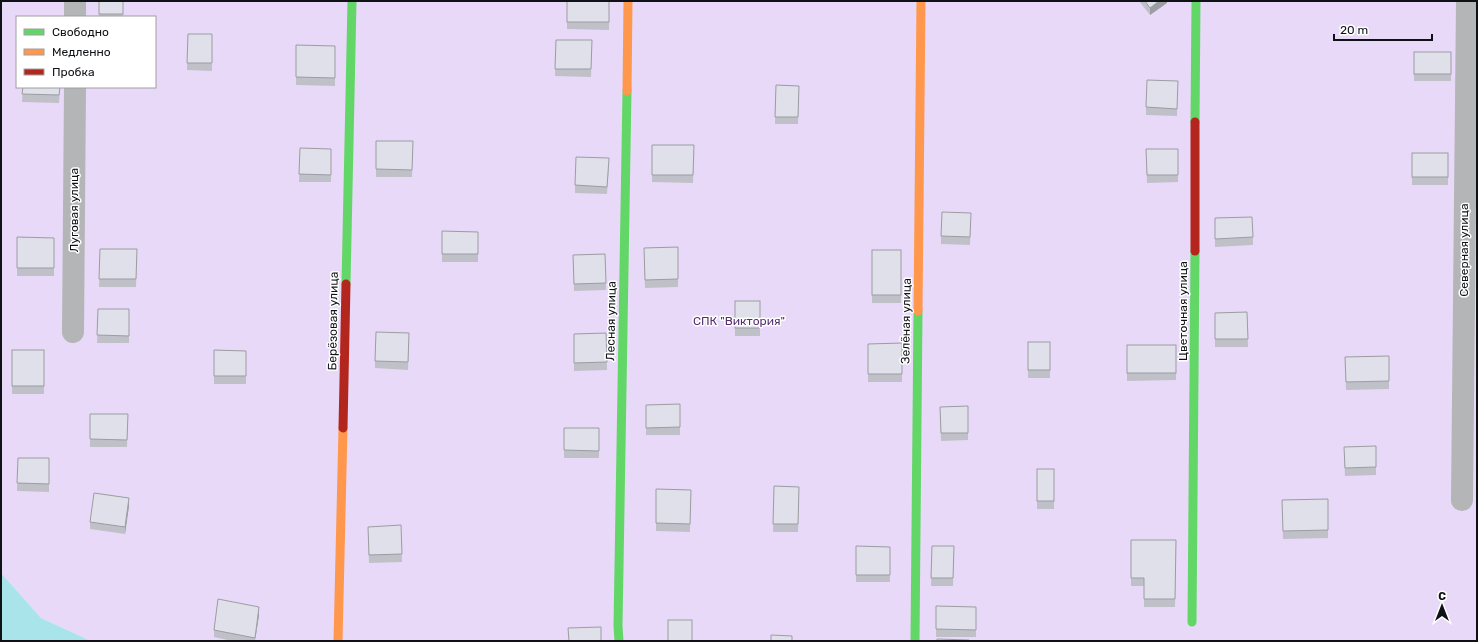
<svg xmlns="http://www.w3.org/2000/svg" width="1478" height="642" viewBox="0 0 1478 642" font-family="Rubik,sans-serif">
<rect width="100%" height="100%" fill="#f6f8fa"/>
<!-- green -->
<path fill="#e8d9f8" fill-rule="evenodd" d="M1,1H1477V641H91L41,618L1,573ZM17,17H155V87H17Z"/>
<!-- water -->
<polygon fill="#a9e4eb" points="1,573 41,618 91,641 1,641"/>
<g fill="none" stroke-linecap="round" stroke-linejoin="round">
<!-- street -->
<g stroke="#b3b5b6" stroke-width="22">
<polyline points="75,17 75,1"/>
<polyline points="73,332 75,87"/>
<polyline points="1462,500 1467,1"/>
</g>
<!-- fast -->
<g stroke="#63d668" stroke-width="9">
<polyline points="1195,122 1196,1"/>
<polyline points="346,284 352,1"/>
<polyline points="1192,622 1195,251"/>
<polyline points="619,641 618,626 627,91"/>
<polyline points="915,641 918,311"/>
</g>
<!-- slow -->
<g stroke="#ff974d" stroke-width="9">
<polyline points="627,91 628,1"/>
<polyline points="918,311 921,1"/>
<polyline points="338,641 343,428"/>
</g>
<!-- jam -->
<g stroke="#b3261e" stroke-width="9">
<polyline points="1195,251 1195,122"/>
<polyline points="343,428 346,284"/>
</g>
</g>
<!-- wall -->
<g fill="#c0c1c8">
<rect x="99" y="1" width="24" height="16"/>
<polygon points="567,1 609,1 609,30 567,29"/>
<polygon points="1139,1 1167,1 1167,3 1150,15"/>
<polygon points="188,34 212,34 212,71 187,70"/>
<polygon points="556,40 592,40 591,77 555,76"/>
<polygon points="296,45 335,46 335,86 296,85"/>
<rect x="1414" y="52" width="37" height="29"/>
<polygon points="1178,81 1177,116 1146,115 1146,107"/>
<polygon points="776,85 799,86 798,124 775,124"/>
<polygon points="23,87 60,87 59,103 22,102"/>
<polygon points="376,141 413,141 412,177 376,177"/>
<polygon points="652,145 694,145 693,183 652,182"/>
<polygon points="300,148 331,149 331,182 299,182"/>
<polygon points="1146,149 1178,149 1178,182 1147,183"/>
<rect x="1412" y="153" width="36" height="32"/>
<polygon points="609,166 607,194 575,193 575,185"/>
<polygon points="1215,218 1253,237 1253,245 1215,247"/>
<polygon points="971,221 970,245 941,244 941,236"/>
<polygon points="442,231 478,232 478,262 442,262"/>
<polygon points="17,237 54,238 54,276 17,276"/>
<polygon points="678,247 678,287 645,288 644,248"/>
<polygon points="100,249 137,249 136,287 99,287"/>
<rect x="872" y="250" width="29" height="53"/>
<polygon points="605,254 606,290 574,291 573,255"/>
<rect x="735" y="301" width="25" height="35"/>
<polygon points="98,309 129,309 129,343 97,343"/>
<polygon points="1247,312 1248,347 1215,347 1215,313"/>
<polygon points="606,333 607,370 574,371 574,334"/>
<polygon points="409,341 408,370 375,368 375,361"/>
<rect x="1028" y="342" width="22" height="36"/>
<polygon points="902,343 902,382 868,382 868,344"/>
<polygon points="1127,345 1176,345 1176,380 1127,381"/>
<rect x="12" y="350" width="32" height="44"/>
<polygon points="214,350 246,351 246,384 214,384"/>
<polygon points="1389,356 1389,389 1346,390 1345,357"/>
<polygon points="680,404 680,435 646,435 646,405"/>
<polygon points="968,406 968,440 941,441 940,407"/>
<polygon points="90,414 128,414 127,447 90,447"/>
<rect x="564" y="428" width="35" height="30"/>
<polygon points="1376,446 1376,475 1345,476 1344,455"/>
<polygon points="18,458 49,458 49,492 17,491"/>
<rect x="1037" y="469" width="17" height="40"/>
<polygon points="774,486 799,487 798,532 773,532"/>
<polygon points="656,489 691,490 690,532 656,531"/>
<polygon points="1328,499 1328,538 1283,539 1282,500"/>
<polygon points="129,506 125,534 90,529 90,522"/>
<polygon points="401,525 402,562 369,563 368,534"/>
<polygon points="1131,540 1176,540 1175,607 1144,607 1144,586 1131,586"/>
<polygon points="856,546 890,547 890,582 856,582"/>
<polygon points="932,546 954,546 953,586 931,586"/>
<polygon points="936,606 976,607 976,637 936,637"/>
<polygon points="259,615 255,641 232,641 214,637 214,630"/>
</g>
<!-- shaded-wall -->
<g fill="#9c9da3">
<polygon points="1159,1 1167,1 1167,3 1150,15 1150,8"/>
<polygon points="129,498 129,506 125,534 125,527"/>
<polygon points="259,607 259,615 255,641"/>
</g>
<!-- building -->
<g fill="#dfe0e9" stroke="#9c9da3">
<rect x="99" y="1" width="24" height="13"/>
<rect x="567" y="1" width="42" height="21"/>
<polygon points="1145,1 1159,1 1150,8"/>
<polygon points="188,34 212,34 212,63 187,63"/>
<polygon points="556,40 592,40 591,69 555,69"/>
<polygon points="296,45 335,46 335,78 296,77"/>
<rect x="1414" y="52" width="37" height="22"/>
<polygon points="1147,80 1178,81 1177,109 1146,107"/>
<polygon points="776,85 799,86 798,117 775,117"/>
<polygon points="23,87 60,87 59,95 22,94"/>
<polygon points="376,141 413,141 412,170 376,169"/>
<polygon points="652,145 694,145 693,175 652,175"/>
<polygon points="300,148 331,149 331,175 299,174"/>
<polygon points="1146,149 1178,149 1178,175 1147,175"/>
<rect x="1412" y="153" width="36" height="24"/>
<polygon points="576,157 609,158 607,187 575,185"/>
<polygon points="942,212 971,213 970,237 941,236"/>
<polygon points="1252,217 1253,237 1215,239 1215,218"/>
<polygon points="442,231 478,232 478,254 442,254"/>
<polygon points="17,237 54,238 54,268 17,268"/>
<polygon points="678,247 678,279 645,280 644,248"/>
<polygon points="100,249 137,249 136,279 99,279"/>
<rect x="872" y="250" width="29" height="45"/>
<polygon points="605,254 606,283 574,284 573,255"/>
<rect x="735" y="301" width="25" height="27"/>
<polygon points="98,309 129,309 129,336 97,335"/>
<polygon points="1247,312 1248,339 1215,339 1215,313"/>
<polygon points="376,332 409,333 408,362 375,361"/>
<polygon points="606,333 607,362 574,363 574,334"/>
<rect x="1028" y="342" width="22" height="28"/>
<polygon points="902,343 902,374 868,374 868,344"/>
<rect x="1127" y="345" width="49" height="28"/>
<rect x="12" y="350" width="32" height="36"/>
<polygon points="214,350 246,351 246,376 214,376"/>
<polygon points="1389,356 1389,381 1346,382 1345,357"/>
<polygon points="680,404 680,427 646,428 646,405"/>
<polygon points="968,406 968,433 941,433 940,407"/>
<polygon points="90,414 128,414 127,440 90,439"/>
<polygon points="564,428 599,428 599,451 564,450"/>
<polygon points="1376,446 1376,467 1345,468 1344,447"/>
<polygon points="18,458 49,458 49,484 17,483"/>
<rect x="1037" y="469" width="17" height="32"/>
<polygon points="774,486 799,487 798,524 773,524"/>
<polygon points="656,489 691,490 690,524 656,523"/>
<polygon points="94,493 129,498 125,527 90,522"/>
<polygon points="1328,499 1328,530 1283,531 1282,500"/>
<polygon points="401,525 402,554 369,555 368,527"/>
<polygon points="1131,540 1176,540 1175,599 1144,599 1144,578 1131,578"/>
<polygon points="856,546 890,547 890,575 856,575"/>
<polygon points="932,546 954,546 953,578 931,578"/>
<polygon points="218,599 259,607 255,638 214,630"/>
<polygon points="936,606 976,607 976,630 936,629"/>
<rect x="668" y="620" width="24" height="21"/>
<polygon points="601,627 601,641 569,641 568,628"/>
<polygon points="771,635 792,636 792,641 771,641"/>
<polygon points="937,639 969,640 969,641 937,641"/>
</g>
<g text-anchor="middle" stroke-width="3" stroke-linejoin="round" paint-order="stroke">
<!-- street labels -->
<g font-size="12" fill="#0e1115" stroke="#fff">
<text transform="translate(74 210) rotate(-90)" y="4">Луговая улица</text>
<text transform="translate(1464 250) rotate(-90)" y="4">Северная улица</text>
<text transform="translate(1183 311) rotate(-90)" y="4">Цветочная улица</text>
<text transform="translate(333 321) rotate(-89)" y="4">Берёзовая улица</text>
<text transform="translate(611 321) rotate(-89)" y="4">Лесная улица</text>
<text transform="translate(906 321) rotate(-89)" y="4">Зелёная улица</text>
</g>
<!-- park labels -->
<g font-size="12" fill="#542e6f" stroke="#fff">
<text x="739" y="325">СПК "Виктория"</text>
</g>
</g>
<!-- border -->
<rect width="1478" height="642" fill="none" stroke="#0e1115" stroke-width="4"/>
<!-- legend -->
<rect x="16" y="16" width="140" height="72" fill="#ffffff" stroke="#9fa0a1"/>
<rect x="24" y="29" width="20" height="6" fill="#63d668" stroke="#9fa0a1"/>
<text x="52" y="36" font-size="12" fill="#0e1115">Свободно</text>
<rect x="24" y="49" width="20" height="6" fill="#ff974d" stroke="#9fa0a1"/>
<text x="52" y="56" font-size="12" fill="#0e1115">Медленно</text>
<rect x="24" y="69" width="20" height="6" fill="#b3261e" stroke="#9fa0a1"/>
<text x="52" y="76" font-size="12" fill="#0e1115">Пробка</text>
<!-- north arrow -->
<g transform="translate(1442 606)" stroke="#ffffff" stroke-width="3" paint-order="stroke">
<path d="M0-3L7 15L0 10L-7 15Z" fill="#0e1115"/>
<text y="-6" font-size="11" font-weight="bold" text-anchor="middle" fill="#0e1115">С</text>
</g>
<!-- scale -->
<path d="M1334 34v6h98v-6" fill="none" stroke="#0e1115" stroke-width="2"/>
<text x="1340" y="34" font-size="12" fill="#0e1115" stroke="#ffffff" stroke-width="3" paint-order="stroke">20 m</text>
</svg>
